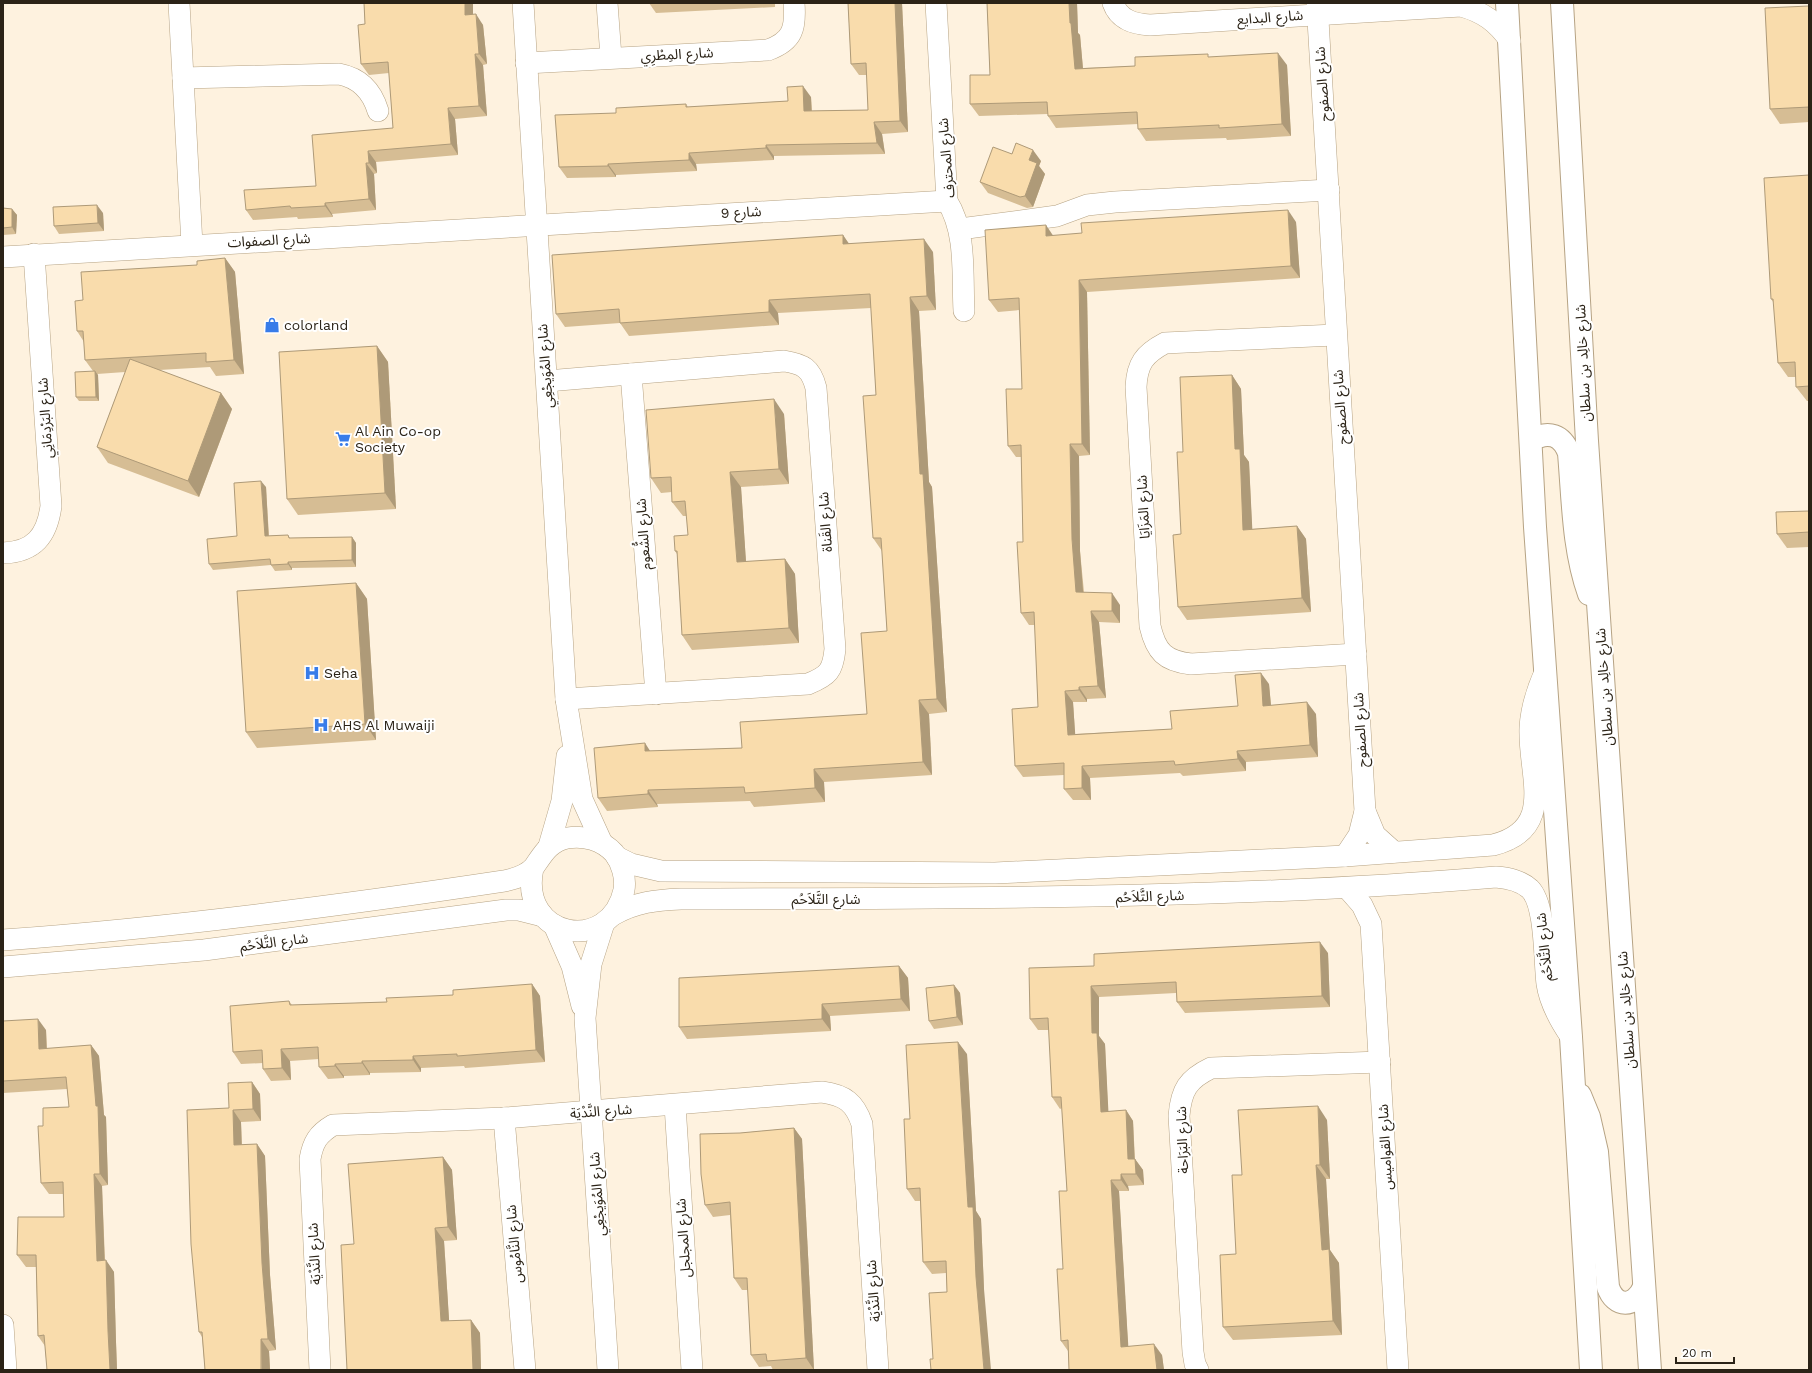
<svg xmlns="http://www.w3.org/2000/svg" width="1812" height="1373" viewBox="0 0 1812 1373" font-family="'Work Sans','Noto Sans Arabic',sans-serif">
<rect width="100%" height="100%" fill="#fef2df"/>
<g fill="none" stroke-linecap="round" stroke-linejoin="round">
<defs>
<g id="street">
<polyline points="179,3 192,245"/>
<polyline points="523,3 566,699 582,799 602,843"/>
<polyline points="607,3 611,57"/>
<path d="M936,3L947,201C967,233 962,275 964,311"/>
<path d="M1113,3C1119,20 1134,24 1150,25L1461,6C1483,12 1497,22 1510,41"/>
<polyline points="1317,3 1365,811 1359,835 1345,856"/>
<path d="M526,63L768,50C793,41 796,28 794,3"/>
<path d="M183,78L339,74C360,78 372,91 378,111"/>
<polyline points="960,229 1057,216 1087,205 1115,202 1329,190"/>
<polyline points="3,257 947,201"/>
<path d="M1335,335L1165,343C1144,354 1137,364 1136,387L1150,626C1156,652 1165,661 1191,664L1356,654"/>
<polyline points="631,374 656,694"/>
<path d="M547,381L784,361C803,364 811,368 816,388L835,649C833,671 828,676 808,684L566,699"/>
<path d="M3,553C34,552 47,536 51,506L34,254"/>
<polyline points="1365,811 1375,835 1394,852"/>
<polyline points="549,846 562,801 567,756"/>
<path d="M617,857L631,864L661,871L995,873L1345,856L1493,845C1557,829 1528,775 1530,728C1531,708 1537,690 1545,672"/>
<polyline points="1348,889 1362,905 1371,924 1398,1370"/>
<path d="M613,915C636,902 656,900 681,899C953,898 1225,900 1496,877C1508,878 1520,880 1530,889C1546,905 1544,961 1547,984C1550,1004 1560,1021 1571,1037"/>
<polyline points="604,923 591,964 585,1018 608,1370"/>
<polyline points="554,925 572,966 582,1006"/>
<path d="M3,940C171,928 338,906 504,881C514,879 527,875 534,867C543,854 549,842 567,838C584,835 602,840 614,853C622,863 626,878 624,890C610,955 518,939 533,868"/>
<polyline points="3,967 204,950 506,910 519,910 543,916"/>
<polyline points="675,1105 692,1370"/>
<polyline points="504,1118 525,1370"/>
<polyline points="3,1325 6,1370"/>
<path d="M320,1370L310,1159C313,1142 318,1134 333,1125L504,1118L822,1092C845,1095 855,1103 862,1124L878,1370"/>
<path d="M1198,1370L1195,1364L1193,1352L1179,1116C1181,1090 1188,1079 1211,1068L1380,1062"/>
</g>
<g id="primary">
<polyline points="1507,3 1535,527 1571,1037 1591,1370"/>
<polyline points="1562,3 1587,441 1650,1370"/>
<path d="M1531,440C1549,430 1562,435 1569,453C1573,500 1573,549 1589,594"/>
<path d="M1580,1095L1589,1117L1597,1152L1608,1287C1615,1308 1635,1308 1644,1287"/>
</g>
</defs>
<!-- street casing -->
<use href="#street" stroke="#b6a384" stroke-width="22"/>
<!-- primary casing -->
<use href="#primary" stroke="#b6a384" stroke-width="24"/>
<!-- street -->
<use href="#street" stroke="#fff" stroke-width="21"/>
<!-- primary -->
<use href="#primary" stroke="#fff" stroke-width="22"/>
</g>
<!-- wall -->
<g fill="#d6bd94">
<polygon points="364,3 473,3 473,15 483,25 487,64 483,65 487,116 455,119 458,155 376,162 377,173 374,174 376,210 332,214 333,217 298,219 297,217 253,220 246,210 316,186 393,128 389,73 369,75 361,64 365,24"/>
<polygon points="649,3 775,3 775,7 656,13"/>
<polygon points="848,3 902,3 908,132 882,134 885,154 774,156 774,160 696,164 697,171 616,175 616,177 567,178 559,167 616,113 686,104 688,107 788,101 811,97 812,111 868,110 867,75 859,75 851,64"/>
<polygon points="987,3 1077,3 1078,33 1080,35 1083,68 1135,66 1210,57 1287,65 1291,136 1227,140 1226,138 1146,141 1138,129 1138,124 1056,128 1048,116 1048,114 979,116 970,104 990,75"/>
<polygon points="1809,6 1809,122 1780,124 1770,109"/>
<polygon points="1012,154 1041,161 1039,166 1045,174 1033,207 1027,208 988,193 980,182"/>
<polygon points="1809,175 1809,401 1807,401 1796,387 1796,377 1788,377 1778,363 1774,303 1771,299"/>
<polygon points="3,208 12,209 17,215 16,234 3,235"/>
<polygon points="103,213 104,231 59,234 54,226"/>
<polygon points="1296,222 1300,278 1087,292 1090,455 1079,456 1080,551 1084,592 1120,605 1120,623 1099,622 1106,698 1087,699 1087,702 1073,702 1075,734 1172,729 1238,706 1269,684 1271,705 1316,714 1318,757 1246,762 1246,771 1183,776 1180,773 1090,778 1091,800 1073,800 1064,789 1064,775 1023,777 1015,766 1038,707 1035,625 1029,625 1021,613 1023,542 1021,457 1016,457 1008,446 1022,389 1020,310 998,312 989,300 1053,236"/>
<polygon points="843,235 848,243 933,252 936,310 919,311 929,482 932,487 947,712 929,714 932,775 824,782 825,802 754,807 750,801 657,804 658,807 607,811 598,798 650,751 742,748 867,714 887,631 882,551 873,538 876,395 871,308 778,313 779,325 629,336 620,323 565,327 556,314"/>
<polygon points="225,258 235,272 244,374 216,376 210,367 159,370 221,393 232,409 199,497 108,463 97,447 125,372 97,374 98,375 99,401 79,401 76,397 93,371 85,360 84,342 77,331 83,300 197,265"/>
<polygon points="377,346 388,362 396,509 298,515 287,499"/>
<polygon points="1232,375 1241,389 1244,455 1249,462 1252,529 1297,526 1306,539 1311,612 1187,620 1178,607 1181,534 1183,452"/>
<polygon points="784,414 789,484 741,487 746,562 785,559 795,574 799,643 692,650 682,635 677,554 675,551 688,535 687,516 683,516 672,502 672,492 661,493 651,478"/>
<polygon points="266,487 269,536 288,535 290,538 352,537 356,543 356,567 292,568 292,570 275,571 271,565 213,570 209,564 237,536"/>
<polygon points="1809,511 1809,547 1787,548 1777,534"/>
<polygon points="356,583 367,599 376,740 257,748 246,732"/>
<polygon points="1328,953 1330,1007 1185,1013 1177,1002 1176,993 1099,997 1099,1036 1105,1044 1108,1112 1126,1110 1133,1121 1135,1159 1143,1170 1144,1185 1128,1186 1129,1191 1119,1191 1128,1346 1162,1355 1164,1370 1069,1370 1068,1351 1061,1341 1067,1191 1062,1108 1060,1109 1052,1097 1049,1030 1038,1030 1030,1019 1094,966"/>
<polygon points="899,966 908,978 910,1011 830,1016 831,1031 687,1039 679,1027"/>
<polygon points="532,984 540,996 545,1062 465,1068 464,1066 421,1068 421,1072 370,1073 370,1075 344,1076 344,1078 328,1079 319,1067 319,1059 290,1061 291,1080 271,1081 263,1069 263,1063 241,1064 233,1052 289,1001 292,1005 387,1002 453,995"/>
<polygon points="954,985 960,993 963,1025 934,1029 929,1021"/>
<polygon points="3,1021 46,1030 47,1049 91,1045 99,1056 104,1115 106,1117 108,1185 102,1186 105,1260 114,1272 116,1342 117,1370 47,1370 45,1346 38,1336 36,1267 26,1267 17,1255 64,1217 63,1194 49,1194 41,1183 43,1126 69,1107 67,1089 3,1093"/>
<polygon points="967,1054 976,1211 981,1219 984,1289 947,1292 946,1273 932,1274 923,1262 920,1201 915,1201 907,1189 910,1119"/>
<polygon points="252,1082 260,1094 261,1121 241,1122 242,1145 257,1144 265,1156 270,1275 276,1350 269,1351 270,1369 270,1370 205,1370 202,1337 199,1332 229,1108"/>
<polygon points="1327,1120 1330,1179 1326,1179 1330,1250 1339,1263 1342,1335 1233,1340 1223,1327 1236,1254 1242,1175"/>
<polygon points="794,1128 802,1139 814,1370 773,1370 771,1366 759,1367 751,1355 748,1290 742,1290 734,1278 730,1215 713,1217 705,1205 740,1133"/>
<polygon points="443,1157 452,1170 457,1240 444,1241 449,1321 471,1320 480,1333 481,1370 347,1370 354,1244"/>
</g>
<!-- shaded-wall -->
<g fill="#ae9a78">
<polygon points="465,3 473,3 473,26 465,15"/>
<polygon points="895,3 902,3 908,132 900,121"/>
<polygon points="1069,3 1077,3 1078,33 1080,35 1084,81 1075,69 1070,23"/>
<polygon points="476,14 483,25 487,64 479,54"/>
<polygon points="1278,53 1287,65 1291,136 1282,124"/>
<polygon points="475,54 483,65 487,116 479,106"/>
<polygon points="803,86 811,97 812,123 804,111"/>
<polygon points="448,108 455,119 458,155 451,144"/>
<polygon points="874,122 882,134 885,154 877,143"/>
<polygon points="766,145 774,156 774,160 766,148"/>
<polygon points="1033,150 1041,161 1039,166 1045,174 1033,207 1025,196 1029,160"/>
<polygon points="368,151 376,162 377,173 369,163"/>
<polygon points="689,153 696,164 697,171 689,160"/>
<polygon points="366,163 374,174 376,210 369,199"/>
<polygon points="608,164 616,175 616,177 608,166"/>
<polygon points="325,203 332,214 333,217 325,206"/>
<polygon points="97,205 103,213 104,231 98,223"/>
<polygon points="12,209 17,215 16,234 12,227"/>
<polygon points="1288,210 1296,222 1300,278 1291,266"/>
<polygon points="1046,225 1054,237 1046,236"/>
<polygon points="843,235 852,248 843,244"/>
<polygon points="924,239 933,252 936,310 927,296"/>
<polygon points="225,258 235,272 244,374 234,360"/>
<polygon points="1079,280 1087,292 1090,455 1082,444"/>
<polygon points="910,297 919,311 929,482 932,487 947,712 937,699 920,474"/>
<polygon points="769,300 778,313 779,325 769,312"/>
<polygon points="377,346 388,362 396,509 385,493"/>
<polygon points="95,371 98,375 99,401 96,397"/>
<polygon points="1232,375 1241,389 1244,455 1249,462 1253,543 1243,530 1235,449"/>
<polygon points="221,393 232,409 199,497 188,481"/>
<polygon points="774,399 784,414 789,484 779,469"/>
<polygon points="1070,444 1079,456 1080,551 1084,604 1076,592 1072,539"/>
<polygon points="730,472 741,487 747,577 737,562"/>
<polygon points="261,481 266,487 269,543 265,536"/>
<polygon points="1297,526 1306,539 1311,612 1302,598"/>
<polygon points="352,537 356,543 356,567 352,560"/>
<polygon points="785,559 795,574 799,643 789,628"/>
<polygon points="288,562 292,568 292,570 288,564"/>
<polygon points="356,583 367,599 376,740 365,724"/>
<polygon points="1112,593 1120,605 1120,623 1112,611"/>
<polygon points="1091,611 1099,622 1106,698 1098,686"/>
<polygon points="1261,673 1269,684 1272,717 1263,706"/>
<polygon points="1079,687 1087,699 1087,702 1079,690"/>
<polygon points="1065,691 1073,702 1076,746 1068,735"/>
<polygon points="919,700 929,714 932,775 923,762"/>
<polygon points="1307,702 1316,714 1318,757 1310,745"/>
<polygon points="645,743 654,757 645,751"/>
<polygon points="1237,751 1246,762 1246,771 1238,759"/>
<polygon points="1082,766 1090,778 1091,800 1082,788"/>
<polygon points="814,769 824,782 825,802 815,788"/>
<polygon points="648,790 657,804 658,807 648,794"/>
<polygon points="1320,942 1328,953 1330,1007 1322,996"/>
<polygon points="899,966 908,978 910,1011 901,999"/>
<polygon points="532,984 540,996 545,1062 536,1050"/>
<polygon points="954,985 960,993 963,1025 957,1017"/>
<polygon points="1091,986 1099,997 1099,1036 1105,1044 1109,1123 1101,1112 1092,1033"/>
<polygon points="822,1004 830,1016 831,1031 822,1019"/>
<polygon points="38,1019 46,1030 47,1061 39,1049"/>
<polygon points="958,1042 967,1054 976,1211 981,1219 984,1289 991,1370 984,1370 968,1207"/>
<polygon points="91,1045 99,1056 104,1115 106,1117 108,1185 100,1174"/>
<polygon points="281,1049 290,1061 291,1080 282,1068"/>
<polygon points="413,1056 421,1068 421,1072 413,1060"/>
<polygon points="362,1061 370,1073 370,1075 362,1063"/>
<polygon points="335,1064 344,1076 344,1078 335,1066"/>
<polygon points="252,1082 260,1094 261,1121 253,1109"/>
<polygon points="1318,1106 1327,1120 1330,1179 1320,1165"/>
<polygon points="233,1110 241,1122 242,1157 234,1145"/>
<polygon points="1126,1110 1133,1121 1135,1170 1128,1159"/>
<polygon points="794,1128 802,1139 814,1370 806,1358"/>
<polygon points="257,1144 265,1156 270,1275 276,1350 268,1339 262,1263"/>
<polygon points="443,1157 452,1170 457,1240 448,1227"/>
<polygon points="1135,1159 1143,1170 1144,1185 1136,1174"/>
<polygon points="1316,1165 1326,1179 1330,1250 1339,1263 1342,1335 1333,1321 1322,1250"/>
<polygon points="94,1174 102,1186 105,1272 97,1261"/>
<polygon points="1121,1174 1128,1186 1129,1191 1121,1180"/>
<polygon points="1111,1180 1119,1191 1129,1358 1121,1347"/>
<polygon points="435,1228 444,1241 450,1334 441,1321"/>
<polygon points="106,1260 114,1272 116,1342 117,1370 110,1370 108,1331"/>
<polygon points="471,1320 480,1333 481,1370 473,1370"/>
<polygon points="261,1339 269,1351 270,1370 262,1370"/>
<polygon points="1154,1344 1162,1355 1164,1370 1157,1370"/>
</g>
<!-- building -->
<g fill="#f9dcac" stroke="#ae9a78">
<polygon points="364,3 465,3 465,15 476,14 479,54 475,54 479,106 448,108 451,144 368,151 369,163 366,163 369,199 325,203 325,206 291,208 290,206 246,210 244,190 316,186 312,135 393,128 388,62 361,64 358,25 365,24"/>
<polygon points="848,3 895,3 900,121 874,122 877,143 766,145 766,148 689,153 689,160 608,164 608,166 559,167 555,115 616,113 616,108 686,104 686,107 788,101 787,87 803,86 804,111 868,110 866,63 851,64"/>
<polygon points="987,3 1069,3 1070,23 1071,23 1075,69 1135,66 1135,57 1208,54 1208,57 1278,53 1282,124 1219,128 1219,125 1138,129 1137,112 1048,116 1047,102 970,104 970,75 990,75"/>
<polygon points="1809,6 1809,107 1770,109 1765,8"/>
<polygon points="1016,143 1033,150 1029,160 1037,163 1025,196 1020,197 980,182 993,147 1012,154"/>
<polygon points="1809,175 1809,386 1796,387 1795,362 1778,363 1773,299 1771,299 1764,178"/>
<polygon points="97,205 98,223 54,226 53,207"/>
<polygon points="3,208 12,209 12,227 3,228"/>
<polygon points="1288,210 1291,266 1079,280 1082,444 1070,444 1072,539 1076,592 1112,593 1112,611 1091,611 1098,686 1079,687 1079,690 1065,691 1068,735 1172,729 1170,711 1238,706 1235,675 1261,673 1263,706 1307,702 1310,745 1237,751 1238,759 1175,765 1174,761 1082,766 1082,788 1064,789 1064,763 1015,766 1012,709 1038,707 1034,612 1021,613 1017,542 1023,542 1021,445 1008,446 1006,389 1022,389 1019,298 989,300 985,230 1046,225 1046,236 1082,233 1081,223"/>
<polygon points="843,235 843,244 924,239 927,296 910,297 920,474 923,474 937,699 919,700 923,762 814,769 815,788 745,793 744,787 648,790 648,794 598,798 594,748 645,743 645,751 742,748 740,722 867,714 861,633 887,631 881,538 873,538 863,396 876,395 870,294 769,300 769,312 620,323 619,309 556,314 552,255"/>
<polygon points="225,258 234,360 206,362 206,353 85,360 83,331 77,331 75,301 83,300 81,272 197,265 197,261"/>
<polygon points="377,346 385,493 287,499 279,352"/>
<polygon points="130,359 221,393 188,481 97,447"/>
<polygon points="95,371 96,397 76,397 75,372"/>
<polygon points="1232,375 1235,449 1240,449 1243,530 1297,526 1302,598 1178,607 1173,535 1181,534 1177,452 1183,452 1180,377"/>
<polygon points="774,399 779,469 730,472 737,562 785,559 789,628 682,635 677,551 675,551 674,536 688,535 685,501 672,502 671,477 651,478 646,410"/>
<polygon points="261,481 265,536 288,535 289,538 352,537 352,560 288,562 288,564 271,565 270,559 209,564 207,539 237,536 234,483"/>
<polygon points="1809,511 1809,532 1777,534 1776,512"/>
<polygon points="356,583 365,724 246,732 237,591"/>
<polygon points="1320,942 1322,996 1177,1002 1176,982 1091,986 1092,1033 1097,1033 1101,1112 1126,1110 1128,1159 1135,1159 1136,1174 1121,1174 1121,1180 1111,1180 1121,1347 1154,1344 1157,1370 1069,1370 1068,1340 1061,1341 1057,1269 1063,1269 1059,1191 1067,1191 1061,1097 1052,1097 1048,1018 1030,1019 1029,968 1094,966 1094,954"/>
<polygon points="899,966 901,999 822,1004 822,1019 679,1027 679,978"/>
<polygon points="532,984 536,1050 457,1056 457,1054 413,1056 413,1060 362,1061 362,1063 335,1064 335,1066 319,1067 318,1047 281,1049 282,1068 263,1069 262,1050 233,1052 230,1006 289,1001 290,1005 387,1002 386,998 453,995 453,990"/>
<polygon points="954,985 957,1017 929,1021 926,988"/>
<polygon points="38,1019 39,1049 91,1045 96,1106 98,1106 100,1174 94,1174 97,1261 106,1260 108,1331 110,1370 47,1370 44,1335 38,1336 36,1255 17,1255 18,1217 64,1217 63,1182 41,1183 38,1126 43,1126 43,1108 69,1107 66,1077 3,1081 3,1021"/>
<polygon points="958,1042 968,1207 973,1207 976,1277 984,1370 931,1370 930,1359 933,1359 929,1293 947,1292 946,1261 923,1262 920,1188 907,1189 904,1119 910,1119 906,1045"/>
<polygon points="252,1082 253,1109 233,1110 234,1145 257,1144 262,1263 268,1339 261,1339 261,1370 270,1369 270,1370 205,1370 202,1332 199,1332 191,1244 187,1110 229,1108 228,1083"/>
<polygon points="1318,1106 1320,1165 1316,1165 1322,1250 1329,1249 1333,1321 1223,1327 1220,1255 1236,1254 1232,1175 1242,1175 1238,1110"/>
<polygon points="794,1128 806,1358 767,1361 766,1354 751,1355 747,1278 734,1278 730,1202 705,1205 701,1174 700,1134 740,1133"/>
<polygon points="443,1157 448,1227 435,1228 441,1321 471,1320 473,1370 347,1370 341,1245 354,1244 348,1164"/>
</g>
<!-- icons -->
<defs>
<symbol id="shop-bare" viewBox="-9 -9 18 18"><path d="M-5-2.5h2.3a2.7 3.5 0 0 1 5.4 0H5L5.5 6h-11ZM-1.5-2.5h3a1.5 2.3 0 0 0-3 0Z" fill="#387ce9" stroke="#fff" stroke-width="2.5" paint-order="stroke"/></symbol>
<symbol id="supermarket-bare" viewBox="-9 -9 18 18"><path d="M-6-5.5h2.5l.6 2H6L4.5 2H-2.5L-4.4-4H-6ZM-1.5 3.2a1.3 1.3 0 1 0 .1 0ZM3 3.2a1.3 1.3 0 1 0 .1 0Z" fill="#387ce9" stroke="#fff" stroke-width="2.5" paint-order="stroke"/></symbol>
<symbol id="hospital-bare" viewBox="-9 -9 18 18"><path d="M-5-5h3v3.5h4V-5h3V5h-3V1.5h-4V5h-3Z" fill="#387ce9" stroke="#fff" stroke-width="2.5" paint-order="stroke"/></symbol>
</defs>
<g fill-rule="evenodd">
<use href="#shop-bare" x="261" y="314" width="22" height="22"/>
<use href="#supermarket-bare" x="332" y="428" width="22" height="22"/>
<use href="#hospital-bare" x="301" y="662" width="22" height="22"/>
<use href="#hospital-bare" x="310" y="714" width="22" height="22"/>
</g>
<g text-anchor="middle" stroke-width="4" stroke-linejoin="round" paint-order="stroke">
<!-- street labels -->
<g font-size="14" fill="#2b2317" stroke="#fff">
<text transform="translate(1270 17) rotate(-4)" y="5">شارع البدايع</text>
<text transform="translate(677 54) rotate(-3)" y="5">شارع المِطْرِي</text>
<text transform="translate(1322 84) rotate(-94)" y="5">شارع الصفوح</text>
<text transform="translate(946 158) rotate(-95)" y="5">شارع المحترف</text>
<text transform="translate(741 212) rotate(-3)" y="5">شارع 9</text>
<text transform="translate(269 240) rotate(-3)" y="5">شارع الصفوات</text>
<text transform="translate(1583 363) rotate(-93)" y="5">شارع خالِد بن سلطان</text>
<text transform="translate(545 366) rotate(-94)" y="5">شارع المُوَيجْعِي</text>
<text transform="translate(1340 407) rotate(-94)" y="5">شارع الصفوح</text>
<text transform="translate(45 418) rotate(-94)" y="5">شارع البَرْدِمَانِي</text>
<text transform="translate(1143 507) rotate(-93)" y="5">شارع المَزَايَا</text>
<text transform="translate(825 522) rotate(-94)" y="5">شارع القَناة</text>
<text transform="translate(643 534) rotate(-94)" y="5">شارع الشُّعوم</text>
<text transform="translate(1604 687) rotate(-94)" y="5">شارع خالِد بن سلطان</text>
<text transform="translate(1360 730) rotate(-93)" y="5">شارع الصفوح</text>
<text transform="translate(1150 896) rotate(-2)" y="5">شارع التَّلاَحُم</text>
<text x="826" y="904">شارع التَّلاَحُم</text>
<text transform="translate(274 942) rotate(-7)" y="5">شارع التَّلاَحُم</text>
<text transform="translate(1544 947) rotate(-96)" y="5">شارع التَّلاَحُم</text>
<text transform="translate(1626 1010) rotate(-94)" y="5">شارع خالِد بن سلطان</text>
<text transform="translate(601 1111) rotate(-4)" y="5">شارع النَّدْيَة</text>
<text transform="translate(1182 1140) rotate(-92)" y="5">شارع البَرَاحة</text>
<text transform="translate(1385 1147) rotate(-93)" y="5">شارع القواميس</text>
<text transform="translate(597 1194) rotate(-94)" y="5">شارع المُوَيجْعِي</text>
<text transform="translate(683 1238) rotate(-94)" y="5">شارع المجلجل</text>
<text transform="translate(514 1244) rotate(-95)" y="5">شارع النَّامُوس</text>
<text transform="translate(314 1254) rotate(-93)" y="5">شارع النَّدْيَة</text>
<text transform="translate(873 1291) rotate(-94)" y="5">شارع النَّدْيَة</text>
</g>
<!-- poi labels -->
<g font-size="14" fill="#2b2317" stroke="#fff" text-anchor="start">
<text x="284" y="330">colorland</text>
<text x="355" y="436">Al Ain Co-op<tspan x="355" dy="16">Society</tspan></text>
<text x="324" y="678">Seha</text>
<text x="333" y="730">AHS Al Muwaiji</text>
</g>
</g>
<!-- border -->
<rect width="1812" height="1373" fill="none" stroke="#2b2317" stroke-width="8"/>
<!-- scale -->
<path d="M1676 1357v6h58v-6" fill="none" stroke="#2b2317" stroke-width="2"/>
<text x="1682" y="1357" font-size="12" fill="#2b2317" stroke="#ffffff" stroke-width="3" paint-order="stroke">20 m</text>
</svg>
